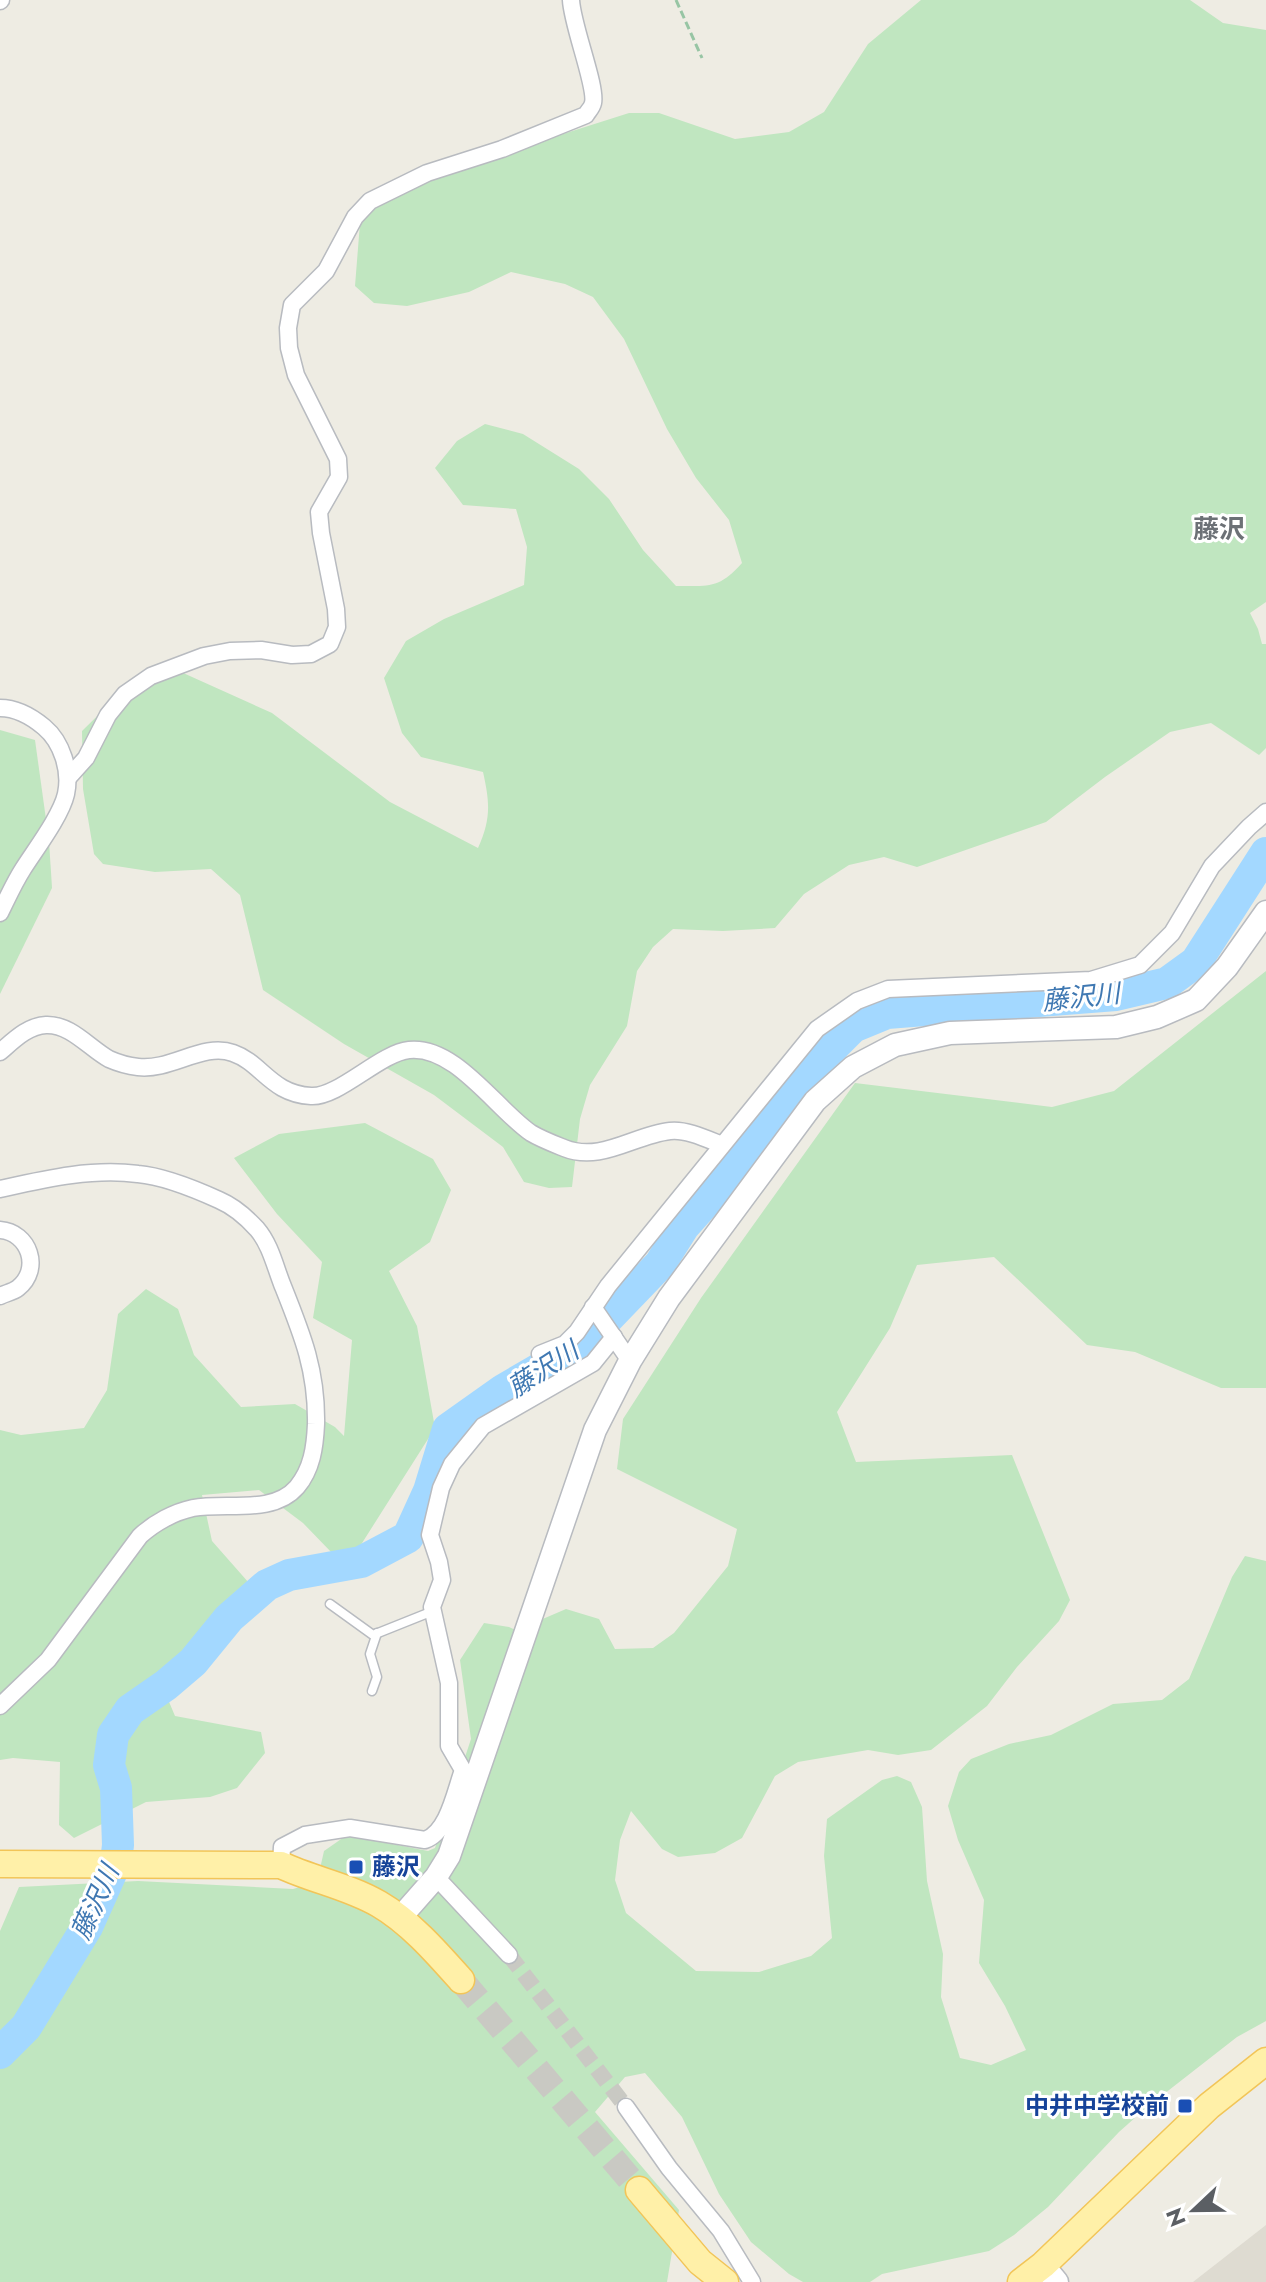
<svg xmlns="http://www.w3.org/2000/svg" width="1266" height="2282" viewBox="0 0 1266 2282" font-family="Jost,'Noto Sans JP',sans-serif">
<rect width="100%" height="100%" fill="#eeece3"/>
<!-- education -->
<polygon fill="#dedbd1" points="1266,2225 1266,2282 1193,2282"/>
<!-- green -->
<g fill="#c0e6c0">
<path d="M921,0H1190L1223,23L1266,30V602L1250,613L1258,629L1262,644H1266V748L1259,755L1211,723L1170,732L1105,777L1046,822L917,867L884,857L849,865L804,894L775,928L723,931L673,929L653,947L637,971L627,1026L590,1085L580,1119L572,1187L549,1188L524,1182L503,1147L434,1095L344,1044L263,990L240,895L211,869L155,872L103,864L94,854L83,789L82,731L142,672L161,663L272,713L390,802L478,848C491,819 490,803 483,772L421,757L402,733L384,678L406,641L444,619L524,585L527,547L516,509L463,505L435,468L457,441L485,424L523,434L579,469L609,499L643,550L676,586C709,586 719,589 742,563L729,520L696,478L667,429L624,339L593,297L565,284L511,272L469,292L407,306L374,303L355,286L362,198L629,113H659L735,139L789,132L824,112L868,44Z"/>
<polygon points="0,730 35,740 49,841 52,888 0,994"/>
<polygon points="1266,971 1266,1388 1221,1388 1135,1352 1087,1345 994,1257 917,1265 890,1328 837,1412 856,1462 1012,1455 1070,1600 1059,1621 1017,1667 987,1706 931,1750 898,1755 868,1750 798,1762 775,1776 742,1838 715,1853 678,1857 662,1849 631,1811 620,1840 615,1880 626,1913 696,1971 759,1972 811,1956 832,1938 824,1856 827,1819 882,1780 897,1776 911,1782 922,1807 927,1881 943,1954 941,1997 960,2058 991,2065 1026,2050 1005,2006 979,1963 984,1900 958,1840 948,1806 959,1772 971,1759 1009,1744 1051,1735 1113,1704 1162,1700 1189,1679 1232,1577 1245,1556 1266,1561 1266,2021 1237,2037 1146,2108 1119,2132 1048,2207 1014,2235 989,2251 882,2274 870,2282 803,2282 789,2274 751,2242 719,2194 682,2117 645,2073 625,2077 595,2112 679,2210 667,2282 0,2282 0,1931 19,1887 138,1881 293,1889 317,1882 324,1851 347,1835 428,1851 435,1848 471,1739 460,1660 484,1623 509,1627 524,1634 538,1621 566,1609 599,1619 615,1649 653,1648 674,1633 728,1566 737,1529 617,1469 623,1419 701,1298 855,1083 1052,1107 1114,1091"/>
<polygon points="365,1123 433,1159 451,1190 430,1242 389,1271 417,1326 435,1428 357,1551 332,1553 303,1523 259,1490 202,1495 212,1541 249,1583 167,1697 175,1716 261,1732 265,1753 237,1788 210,1797 146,1802 74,1838 59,1825 60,1762 13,1758 0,1760 0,1430 21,1435 84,1428 107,1390 118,1314 146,1289 178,1309 194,1355 241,1407 295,1404 335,1427 344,1436 352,1340 313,1318 322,1262 277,1214 234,1158 279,1134"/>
</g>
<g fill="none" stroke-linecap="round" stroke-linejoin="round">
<!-- river -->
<polyline stroke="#a3d8ff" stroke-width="32" points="0,2053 26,2027 87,1927 116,1862 118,1845 116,1788 109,1765 113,1735 130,1710 166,1685 193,1662 229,1618 267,1585 289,1575 361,1562 408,1537 429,1491 448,1429 503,1390 584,1343 660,1264 684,1226 710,1197 820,1060 853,1027 887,1013 1116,995 1167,983 1196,962 1266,853"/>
<!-- minor-tunnel -->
<polyline stroke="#c9c9c3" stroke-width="16" stroke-dasharray="16 8" stroke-linecap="butt" points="509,1955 626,2107"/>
<!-- primary-tunnel -->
<polyline stroke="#c9c9c3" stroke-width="26" stroke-dasharray="26 13" stroke-linecap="butt" points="461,1980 639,2190"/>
<defs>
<g id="service">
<polyline points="330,1604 373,1635 433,1611"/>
<polyline points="372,1691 377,1677 370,1654 377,1633"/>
</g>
<g id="minor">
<polyline points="0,1 1,0"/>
<path d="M0,708C17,708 32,717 44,727C62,742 71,771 66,794C61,816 35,850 23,869C14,883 7,899 0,913"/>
<path d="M68,778L86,758L108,715L125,694L151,676L204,656L230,651L261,650L292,655L311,654L330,644L337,627L336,609L321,533L319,512L339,477L338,459L296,375L289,348L288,328L292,305L326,271L355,217L370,201L427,173L502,149L586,115C588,111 592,108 593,103C597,87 572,25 571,0"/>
<path d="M0,1052C13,1041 27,1026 46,1025C71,1024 89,1048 109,1059C118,1063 129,1066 138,1067C171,1071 203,1042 233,1053C262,1063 271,1094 311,1096C338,1098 380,1053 409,1050C455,1045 496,1109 531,1133C541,1139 554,1144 564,1148C601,1163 634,1135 670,1131C686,1129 707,1139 722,1145"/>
<path d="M0,1189C45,1179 91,1168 138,1174C162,1176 197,1190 219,1200C233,1206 247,1218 257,1229C270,1244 275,1266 282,1284C302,1334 317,1370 316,1424C315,1447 312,1469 297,1487C273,1515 226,1502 193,1508C174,1512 154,1523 140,1536L48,1660L0,1706"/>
<path d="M0,1230C29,1232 42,1269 18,1288C13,1292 6,1293 0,1296"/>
<polyline points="593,1307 630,1361"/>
<polyline points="540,1354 565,1344 577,1332 608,1286 817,1029 857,1001 888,989 1091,980 1140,965 1172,933 1212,866 1249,827 1266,812"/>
<path d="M281,1865L282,1847L305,1835L350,1828L425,1840C448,1832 455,1792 463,1770L449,1746V1683L432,1607L442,1580L439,1562L430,1535L441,1488L452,1464L483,1426L593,1363L614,1337"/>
<polyline points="436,1877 509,1955"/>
<polyline points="626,2107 669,2168 721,2231 752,2282"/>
</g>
<g id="tertiary">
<polyline points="399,1919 436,1877 449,1856 595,1430 630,1361 669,1298 815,1101 853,1067 895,1045 950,1033 1116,1027 1157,1017 1196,1000 1227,967 1266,912"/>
<polyline points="1043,2265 1057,2282"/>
</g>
<g id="primary">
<path d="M0,1864L281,1865C313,1880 348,1886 379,1904C410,1922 437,1953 461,1980"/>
<polyline points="639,2190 700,2262 725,2282"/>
<polyline points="1021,2282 1043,2265 1209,2106 1266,2061"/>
</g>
</defs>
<!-- service casing -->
<use href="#service" stroke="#b8bbc0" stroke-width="11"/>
<!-- minor casing -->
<use href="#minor" stroke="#b8bbc0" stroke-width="19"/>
<!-- tertiary casing -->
<use href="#tertiary" stroke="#b8bbc0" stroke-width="25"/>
<!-- primary casing -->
<use href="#primary" stroke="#f2c558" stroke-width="29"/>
<!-- path -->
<polyline stroke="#97c5a4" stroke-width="3" stroke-dasharray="8 4" stroke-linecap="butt" points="676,0 702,58"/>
<!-- service -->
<use href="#service" stroke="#fff" stroke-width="8"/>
<!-- minor -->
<use href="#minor" stroke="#fff" stroke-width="16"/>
<!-- tertiary -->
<use href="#tertiary" stroke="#fff" stroke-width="22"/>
<!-- primary -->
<use href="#primary" stroke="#fff0a8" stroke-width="26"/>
</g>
<!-- markers -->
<g fill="#1a4fb4" stroke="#fff" stroke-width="3">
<rect x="348" y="1859" width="16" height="16" rx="4"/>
<rect x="1177" y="2098" width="16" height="16" rx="4"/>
</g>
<g text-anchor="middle" stroke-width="6" stroke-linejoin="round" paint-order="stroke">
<!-- transit labels -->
<g font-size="24" font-weight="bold" fill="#164399" stroke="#fff" text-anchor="start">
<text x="372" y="1875">藤沢</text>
<text x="1169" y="2114" text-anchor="end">中井中学校前</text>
</g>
<!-- neighbourhood labels -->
<g font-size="26" font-weight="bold" fill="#6c7176" stroke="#fff">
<text x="1219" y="538">藤沢</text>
</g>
<!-- water labels -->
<g font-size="26" font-style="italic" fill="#3f78b2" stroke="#fff">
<text transform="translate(1081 997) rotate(-6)" y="9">藤沢川</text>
<text transform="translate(543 1369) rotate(-33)" y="9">藤沢川</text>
<text transform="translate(95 1902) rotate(-66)" y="9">藤沢川</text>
</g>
</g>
<!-- north arrow -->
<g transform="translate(1194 2210) rotate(248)" stroke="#ffffff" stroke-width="6" paint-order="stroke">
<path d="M0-6L14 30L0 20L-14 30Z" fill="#5b5f64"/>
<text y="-12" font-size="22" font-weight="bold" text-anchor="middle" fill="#5b5f64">N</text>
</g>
</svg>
